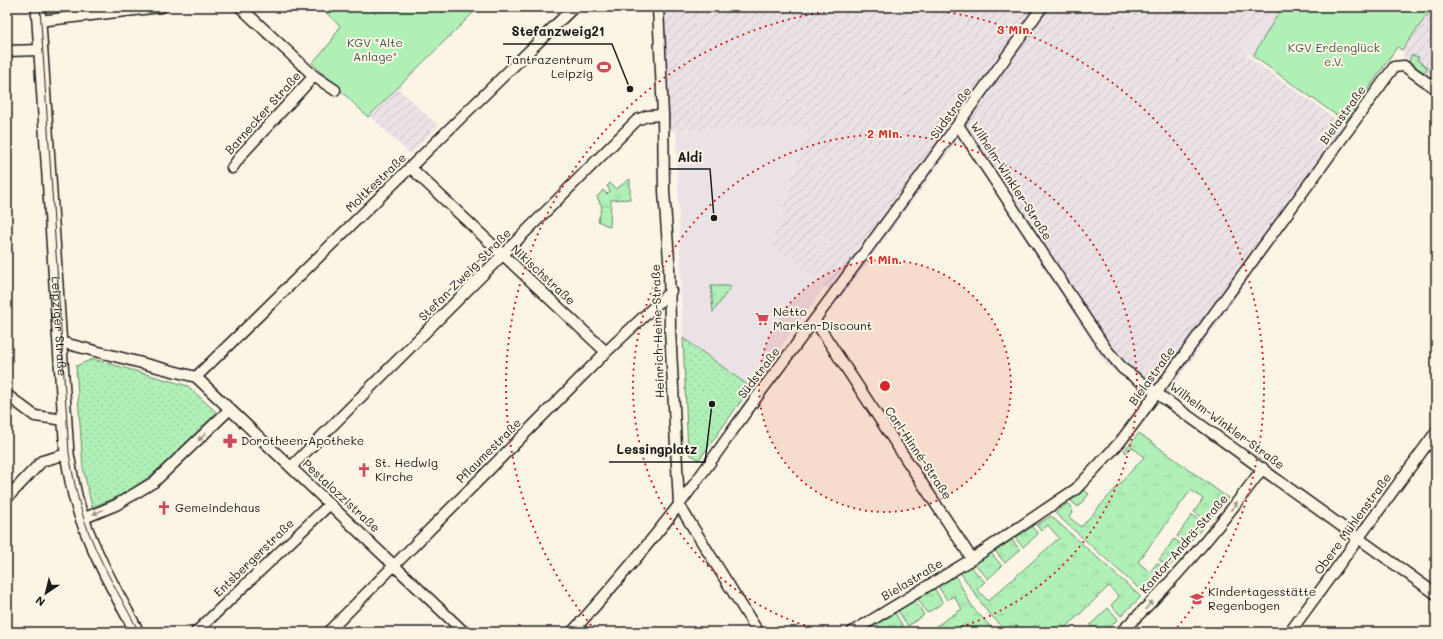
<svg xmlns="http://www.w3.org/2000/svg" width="1443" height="639" viewBox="0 0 1443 639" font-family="Mali,sans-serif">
<defs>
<pattern id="industrial-furrows" width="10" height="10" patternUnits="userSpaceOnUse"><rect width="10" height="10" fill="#eae2e5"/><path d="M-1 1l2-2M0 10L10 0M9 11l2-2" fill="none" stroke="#c8c1c4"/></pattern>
<pattern id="grass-tufts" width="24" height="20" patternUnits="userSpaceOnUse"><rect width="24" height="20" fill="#b0f0b7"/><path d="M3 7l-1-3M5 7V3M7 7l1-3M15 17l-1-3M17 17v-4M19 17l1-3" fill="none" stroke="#97cd9d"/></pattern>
<pattern id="forest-firs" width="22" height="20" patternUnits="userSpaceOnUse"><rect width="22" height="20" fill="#b0f0b7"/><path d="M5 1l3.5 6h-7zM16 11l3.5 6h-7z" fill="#97cd9d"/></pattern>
<pattern id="park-dots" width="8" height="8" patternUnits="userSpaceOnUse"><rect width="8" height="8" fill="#b0f0b7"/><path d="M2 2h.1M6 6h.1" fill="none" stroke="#97cd9d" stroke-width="1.8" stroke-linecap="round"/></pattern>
</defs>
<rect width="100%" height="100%" fill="#fcf5e5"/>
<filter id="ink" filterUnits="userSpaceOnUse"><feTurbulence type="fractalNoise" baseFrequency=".025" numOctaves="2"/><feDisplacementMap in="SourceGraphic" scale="8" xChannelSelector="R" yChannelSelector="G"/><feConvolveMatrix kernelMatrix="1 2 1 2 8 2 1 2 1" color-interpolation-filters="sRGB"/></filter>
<g filter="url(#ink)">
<!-- built -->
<g fill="#eae2e5">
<polygon points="1271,7 1282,7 1253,56 1248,53 1177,154 1141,188"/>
<polygon points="808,126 773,238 775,250 789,257 826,285 751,388 683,338 676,131"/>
</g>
<!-- industrial -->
<g fill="url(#industrial-furrows)">
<polygon points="654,7 1272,7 1240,51 1353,131 1160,404 1107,365 959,138 840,299 789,257 775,250 773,238 808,127 663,131"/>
<polygon points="1433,7 1436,7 1436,81 1405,59 1402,50"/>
<polygon points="398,88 438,126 410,154 370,116"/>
</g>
<!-- grass -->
<g fill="url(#grass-tufts)" stroke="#66866a">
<polygon points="630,179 630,199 611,200 610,227 598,221 602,207 597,197 603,190 607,194 610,191 607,186 610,183 616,189"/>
<polygon points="711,286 731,286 713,312"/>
<polygon points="1139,433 1228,498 1207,522 1194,512 1203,499 1191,490 1138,562 1150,572 1157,563 1166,570 1146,595 1055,513 1068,503 1072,507 1071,509 1073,512 1069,517 1081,527 1144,457 1132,447 1126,453 1124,451"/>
<polygon points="1084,490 1089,494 1078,507 1071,501"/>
<polygon points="1192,515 1205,525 1188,544 1177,536"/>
<polygon points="1051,516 1141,597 1121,616 1111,605 1119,597 1109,586 1061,632 1007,632 986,610 960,572 970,566 985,582 977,589 988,601 1059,538 1048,525 1041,531 1036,525"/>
<polygon points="1032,527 1038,534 1023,547 1015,538"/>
<polygon points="1174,539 1185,547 1169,567 1159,560"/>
<polygon points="1012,540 1020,550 1005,563 995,551"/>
<polygon points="991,553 1002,566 988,579 974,563"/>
<polygon points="955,575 973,608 996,632 927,632 962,609 954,596 947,600 938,586"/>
<polygon points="934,588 943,603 927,613 918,599"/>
<polygon points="915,600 924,615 908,626 898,611"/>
<polygon points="1108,608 1118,619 1105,632 1096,632 1090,625"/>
<polygon points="895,613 904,628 898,632 883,632 877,624"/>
</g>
<!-- forest -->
<polygon fill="url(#forest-firs)" stroke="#66866a" points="1411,55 1419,57 1417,60 1428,68 1423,72 1409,62"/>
<!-- park -->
<g fill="url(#park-dots)" stroke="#66866a">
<polygon points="683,338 749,386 749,390 699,460 688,453"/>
<path d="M93,359L188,386L217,413C187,443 158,475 121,495C112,500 102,503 92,507L83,468L76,366Z"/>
</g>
<!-- garden -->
<g fill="#b0f0b7" stroke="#66866a">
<polygon points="320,7 479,7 368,117 312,63 331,42 340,26"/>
<polygon points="1282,7 1433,7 1402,50 1397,47 1346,122 1253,56"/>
</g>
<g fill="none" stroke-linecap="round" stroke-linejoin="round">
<defs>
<g id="minor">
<polyline points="240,7 314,76 335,90"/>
<polyline points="658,7 663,115 664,191 669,260 670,329 679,505 758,632"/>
<polyline points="39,21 161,7"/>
<polyline points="7,51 40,50"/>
<polyline points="958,125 1106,349 1123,369 1436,594"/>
<polyline points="410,167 606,352"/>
<polyline points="232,168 242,154 314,76"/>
<polyline points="815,321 972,559"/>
<polyline points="60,342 196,377 464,632"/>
<polyline points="196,377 574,7"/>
<polyline points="7,395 35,416 65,420"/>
<polyline points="291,467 637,120 647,116 663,115"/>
<polyline points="7,498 42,461 67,454"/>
<polyline points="82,519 116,505 154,482 230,409"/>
<polyline points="196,632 330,504"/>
<polyline points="328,632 606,352 671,291"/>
<path d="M572,632C609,591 645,549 678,506C710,464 739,420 771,378C863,256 953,132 1042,7"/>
<polyline points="852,632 972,559 1076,489 1120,442 1136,421 1394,67 1404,66 1436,89"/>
<path d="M1121,632C1173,583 1220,526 1263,468"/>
<polyline points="1290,632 1436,432"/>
</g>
<g id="tertiary">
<path id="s1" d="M38,7L67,454C70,469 72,484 76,499C89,546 114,589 137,632"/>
</g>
</defs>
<!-- minor casing -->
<use href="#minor" stroke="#1c1c1c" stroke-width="13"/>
<!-- tertiary casing -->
<use href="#tertiary" stroke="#1c1c1c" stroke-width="16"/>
<!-- minor -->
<use href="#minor" stroke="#fcf5e5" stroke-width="10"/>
<!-- tertiary -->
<use href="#tertiary" stroke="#fcf5e5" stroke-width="13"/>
<!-- tram -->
<path stroke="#1c1c1c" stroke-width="1" d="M40,7L69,453C73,476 77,497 84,519C97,559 120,595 139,632"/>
</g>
<!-- one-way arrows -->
<defs><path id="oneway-solid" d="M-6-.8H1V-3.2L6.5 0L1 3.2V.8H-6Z"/></defs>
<g fill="#97938b">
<use href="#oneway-solid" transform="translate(202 437) rotate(135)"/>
<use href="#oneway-solid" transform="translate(1234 506) rotate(-53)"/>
<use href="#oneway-solid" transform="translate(98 512) rotate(158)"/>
<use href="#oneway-solid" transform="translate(1149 605) rotate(-49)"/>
</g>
</g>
<!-- distance rings -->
<circle cx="885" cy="386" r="126" fill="#d62828" fill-opacity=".12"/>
<g fill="none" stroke="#d62828" stroke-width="2" stroke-dasharray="2 4">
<circle cx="885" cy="386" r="126"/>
<path d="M828 632A252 252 0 1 1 942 632"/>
<path d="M595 630A379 379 0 0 1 882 7M888 7A379 379 0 0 1 1175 630"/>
</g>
<!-- icons -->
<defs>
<symbol id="stadium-bare" viewBox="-9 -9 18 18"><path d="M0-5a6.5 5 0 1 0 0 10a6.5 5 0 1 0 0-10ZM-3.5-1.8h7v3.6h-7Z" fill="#d1495b" stroke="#fcf5e5" stroke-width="2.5" paint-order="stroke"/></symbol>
<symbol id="supermarket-bare" viewBox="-9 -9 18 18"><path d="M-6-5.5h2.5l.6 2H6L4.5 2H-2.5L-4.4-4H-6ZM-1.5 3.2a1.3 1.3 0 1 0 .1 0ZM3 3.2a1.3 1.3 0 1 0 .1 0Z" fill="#d1495b" stroke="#fcf5e5" stroke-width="2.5" paint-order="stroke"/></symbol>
<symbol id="pharmacy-bare" viewBox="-9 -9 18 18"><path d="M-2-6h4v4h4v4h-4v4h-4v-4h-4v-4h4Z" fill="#d1495b" stroke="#fcf5e5" stroke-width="2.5" paint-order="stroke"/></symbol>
<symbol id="church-bare" viewBox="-9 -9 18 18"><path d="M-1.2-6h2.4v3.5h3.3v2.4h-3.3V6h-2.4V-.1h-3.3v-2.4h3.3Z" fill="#d1495b" stroke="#fcf5e5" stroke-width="2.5" paint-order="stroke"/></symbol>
<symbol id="school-bare" viewBox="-9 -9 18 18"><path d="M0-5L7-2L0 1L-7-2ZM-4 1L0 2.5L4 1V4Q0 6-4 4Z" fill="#d1495b" stroke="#fcf5e5" stroke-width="2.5" paint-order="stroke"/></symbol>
</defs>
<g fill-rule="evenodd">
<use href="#stadium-bare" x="594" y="57" width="20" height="20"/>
<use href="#supermarket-bare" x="752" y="309" width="20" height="20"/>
<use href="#pharmacy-bare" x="220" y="431" width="20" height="20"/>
<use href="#church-bare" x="354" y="460" width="20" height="20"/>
<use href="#church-bare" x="154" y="498" width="20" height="20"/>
<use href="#school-bare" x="1187" y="589" width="20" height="20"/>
</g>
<g text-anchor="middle" stroke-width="4" stroke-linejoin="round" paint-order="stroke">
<!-- park labels -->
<g font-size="12" fill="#485c4a" stroke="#fcf5e5">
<text x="375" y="47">KGV "Alte<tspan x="375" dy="14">Anlage"</tspan></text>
<text x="1334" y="52">KGV Erdenglück<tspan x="1334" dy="14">e.V.</tspan></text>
</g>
<!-- poi labels -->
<g font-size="12" fill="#1c1c1c" stroke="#fcf5e5" text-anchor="start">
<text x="593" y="64" text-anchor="end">Tantrazentrum<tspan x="593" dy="14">Leipzig</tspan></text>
<text x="773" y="316">Netto<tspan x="773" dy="14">Marken-Discount</tspan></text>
<text x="241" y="445">Dorotheen-Apotheke</text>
<text x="375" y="467">St. Hedwig<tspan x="375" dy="14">Kirche</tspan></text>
<text x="175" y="512">Gemeindehaus</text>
<text x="1208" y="596">Kindertagesstätte<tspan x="1208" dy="14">Regenbogen</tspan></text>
</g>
<!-- street labels -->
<g font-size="12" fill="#1c1c1c" stroke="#fcf5e5">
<text transform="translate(263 113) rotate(-48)" y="4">Barnecker Straße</text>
<text transform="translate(951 113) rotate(-54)" y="4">Südstraße</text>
<text transform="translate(1343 115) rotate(-54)" y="4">Bielastraße</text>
<text transform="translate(1011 181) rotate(57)" y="4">Wilhelm-Winkler-Straße</text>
<text transform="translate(376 183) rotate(-44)" y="4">Moltkestraße</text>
<text transform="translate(465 275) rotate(-45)" y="4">Stefan-Zweig-Straße</text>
<text transform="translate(543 275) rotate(43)" y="4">Nikischstraße</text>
<text dy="4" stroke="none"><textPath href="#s1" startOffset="320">Leipziger Straße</textPath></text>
<text transform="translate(658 331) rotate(-92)" y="4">Heinrich-Heine-Straße</text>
<text transform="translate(759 373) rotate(-53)" y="4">Südstraße</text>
<text transform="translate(1152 376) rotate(-54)" y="4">Bielastraße</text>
<text transform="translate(1227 426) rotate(36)" y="4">Wilhelm-Winkler-Straße</text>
<text transform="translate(489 451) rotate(-45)" y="4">Pflaumestraße</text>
<text transform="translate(918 453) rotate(56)" y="4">Carl-Hinné-Straße</text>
<text transform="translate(341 496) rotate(43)" y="4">Pestalozzistraße</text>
<text transform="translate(1353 524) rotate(-54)" y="4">Obere Mühlenstraße</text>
<text transform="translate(1184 544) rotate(-49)" y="4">Kantor-Andrä-Straße</text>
<text transform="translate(254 558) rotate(-44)" y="4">Entsbergerstraße</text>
<text transform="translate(912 580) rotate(-31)" y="4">Bielastraße</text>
</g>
</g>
<circle cx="885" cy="386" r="6" fill="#d62828" stroke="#fcf5e5" stroke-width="2"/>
<g font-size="12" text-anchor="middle" font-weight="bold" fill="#d62828" stroke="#fcf5e5" stroke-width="4" stroke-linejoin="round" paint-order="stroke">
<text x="1015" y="34">3 Min.</text>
<text x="885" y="138">2 Min.</text>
<text x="885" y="264">1 Min.</text>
</g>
<!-- callouts -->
<path fill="none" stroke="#1c1c1c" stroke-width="1.5" d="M630 89L612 44H503M714 218L710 169H669M712 404L705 462H609"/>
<g fill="#1c1c1c" stroke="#fcf5e5" stroke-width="1.5">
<circle cx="630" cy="89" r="4"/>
<circle cx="714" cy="218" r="4"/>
<circle cx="712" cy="404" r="4"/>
</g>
<g font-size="13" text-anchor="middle" font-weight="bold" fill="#1c1c1c" stroke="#fcf5e5" stroke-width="4" stroke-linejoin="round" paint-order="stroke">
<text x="558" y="36">Stefanzweig21</text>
<text x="690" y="162">Aldi</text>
<text x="657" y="454">Lessingplatz</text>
</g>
<!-- margin -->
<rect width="1443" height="639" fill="none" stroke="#fcf5e5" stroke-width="24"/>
<rect x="12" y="12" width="1419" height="615" fill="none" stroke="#1c1c1c" stroke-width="1.5" filter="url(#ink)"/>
<!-- north arrow -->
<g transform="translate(46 593) rotate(215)" stroke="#fcf5e5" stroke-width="3" paint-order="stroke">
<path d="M0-3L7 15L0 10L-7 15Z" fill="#1c1c1c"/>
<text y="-6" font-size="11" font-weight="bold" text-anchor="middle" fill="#1c1c1c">N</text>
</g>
</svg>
